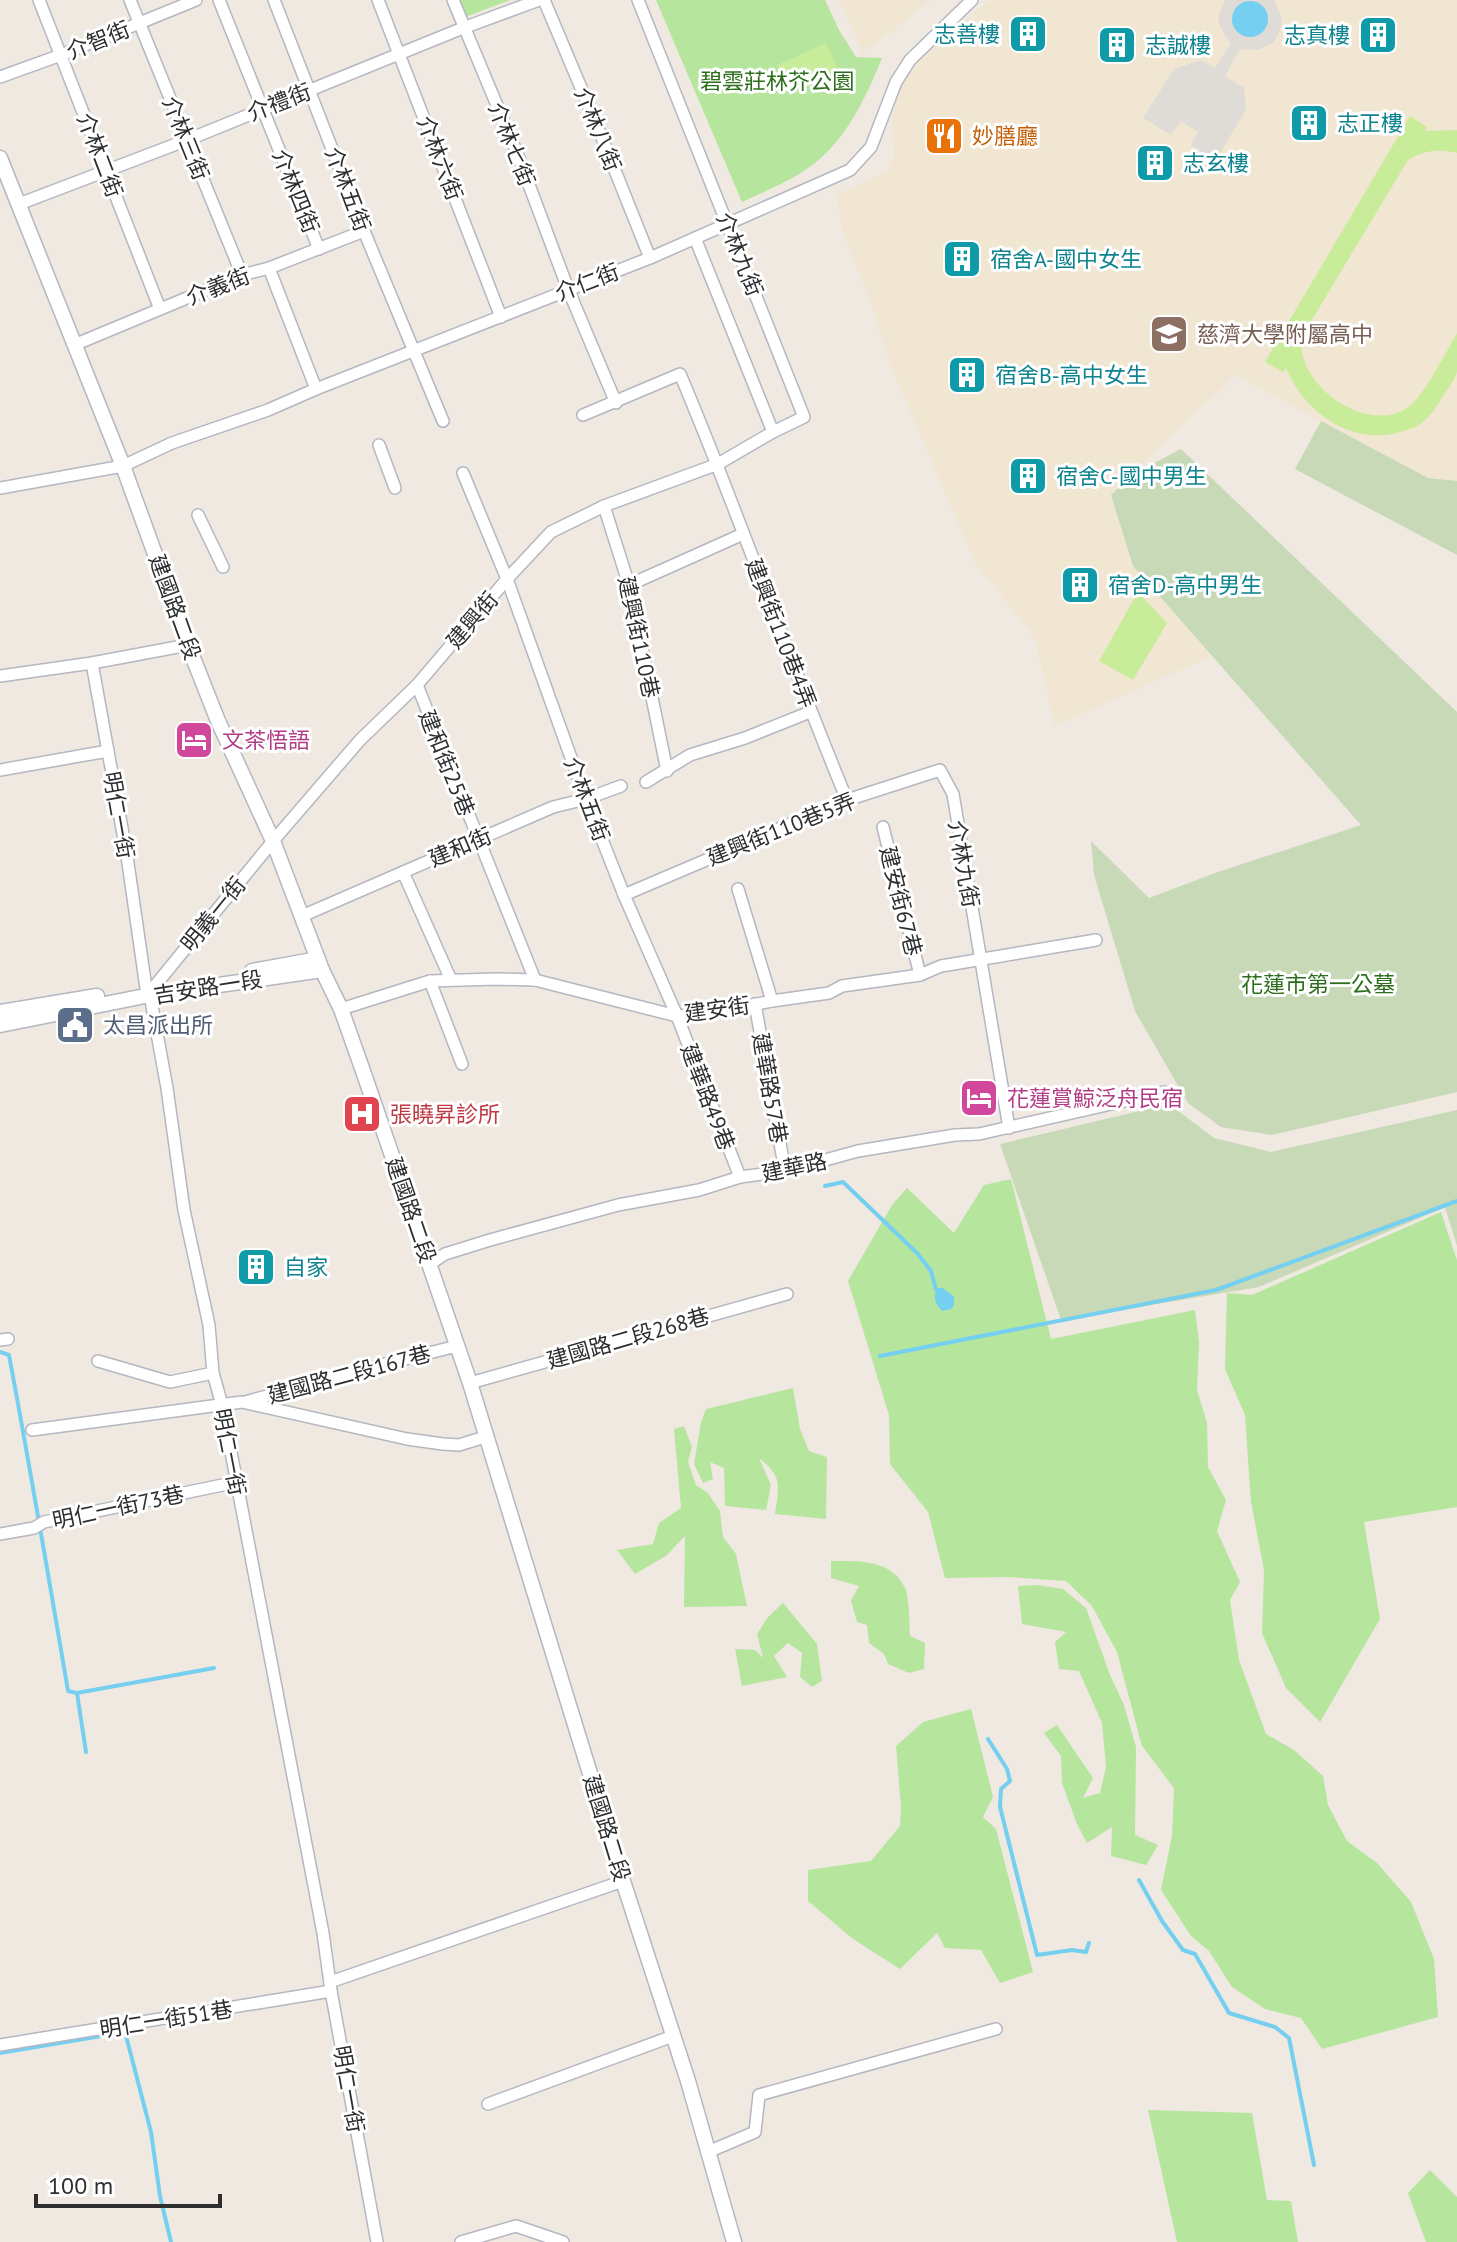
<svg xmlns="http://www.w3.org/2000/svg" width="1457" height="2242" viewBox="0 0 1457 2242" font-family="'PT Sans','Noto Sans TC',sans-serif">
<rect width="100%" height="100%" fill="#efe9e1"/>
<!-- education -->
<g fill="#f0e6d1">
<polygon points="839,0 931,0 863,53"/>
<polygon points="990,0 1457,0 1457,481 1428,478 1235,375 1111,495 1133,566 1211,656 1055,726 1035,638 975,562 891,366 871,302 843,233 836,195 887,172 894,156 892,119 901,84 925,54"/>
</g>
<!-- green -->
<g fill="#b6e59e">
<polygon points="459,0 510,0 465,17"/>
<path d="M656,0H825L839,30L856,57L882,58C864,102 842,149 799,174C781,185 761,193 742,202Z"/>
<polygon points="1011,1179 1051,1339 1195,1310 1199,1342 1197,1390 1207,1423 1208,1467 1226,1500 1217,1531 1240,1582 1230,1600 1239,1660 1266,1734 1294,1750 1323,1776 1328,1805 1347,1841 1377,1863 1411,1902 1434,1959 1438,2017 1322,2049 1301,2018 1265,2009 1232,1987 1209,1951 1191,1936 1161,1890 1172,1836 1174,1788 1142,1746 1117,1652 1092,1606 1066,1581 1010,1577 945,1578 928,1512 890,1464 889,1415 848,1281 892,1205 907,1188 954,1233 984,1185"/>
<polygon points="1441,1212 1457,1260 1457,1507 1364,1522 1380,1619 1320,1722 1286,1688 1262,1633 1264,1570 1251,1502 1245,1415 1225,1369 1227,1293 1252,1295"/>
<path d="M793,1388L800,1429L809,1451L827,1457L826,1519L775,1514C779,1485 783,1477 759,1458L771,1485L766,1510L725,1506L724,1468L710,1462L713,1479L703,1483L694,1464L701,1422L706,1409Z"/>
<polygon points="684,1426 692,1447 688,1462 696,1485 708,1493 720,1511 723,1537 736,1554 747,1606 684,1607 685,1536 666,1556 635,1574 617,1550 653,1544 659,1523 681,1508 674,1429"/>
<path d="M831,1561C857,1561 890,1559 904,1586C910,1596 909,1623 910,1636L925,1643L924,1669L909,1673L888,1664L884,1654L869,1643L867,1625L857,1622L851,1600L859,1586L831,1578Z"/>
<polygon points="1037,1585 1063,1589 1086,1608 1110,1675 1124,1705 1136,1747 1135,1835 1158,1845 1146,1865 1111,1856 1112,1827 1087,1843 1077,1824 1062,1783 1061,1756 1044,1733 1057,1725 1093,1778 1083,1798 1100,1793 1106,1767 1102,1723 1079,1671 1059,1669 1055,1642 1066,1632 1022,1624 1018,1586"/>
<polygon points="783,1603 817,1644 822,1681 812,1687 800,1677 802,1653 788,1643 774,1656 787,1677 742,1686 735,1649 755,1650 763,1658 757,1634 768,1617"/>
<polygon points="971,1709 993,1797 983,1817 996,1829 1033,1972 1000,1983 981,1950 945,1948 937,1933 900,1969 853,1939 808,1901 808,1870 871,1861 900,1826 901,1807 896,1746 923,1722"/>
<polygon points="1148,2110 1252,2113 1267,2200 1291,2201 1298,2242 1177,2242"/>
<polygon points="1430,2170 1457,2197 1457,2242 1426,2242 1408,2193"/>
</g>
<!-- cemetery -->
<g fill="#c8d9b8">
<polygon points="1321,421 1428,478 1457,481 1457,555 1295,469"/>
<polygon points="1181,449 1457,712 1457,1092 1272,1135 1221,1127 1188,1103 1135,1011 1094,875 1091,841 1149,898 1218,872 1361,825 1133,566 1111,495 1133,474"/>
<polygon points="1169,1104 1214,1138 1271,1152 1457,1110 1457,1246 1445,1207 1259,1287 1061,1320 1000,1144"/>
</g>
<!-- pitch -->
<g fill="#c9ec9a">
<polygon points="826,43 839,71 789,93 777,65"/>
<path d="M1410,116L1427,127L1425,131L1457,130V153C1438,149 1425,150 1408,160L1304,333C1303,340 1301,346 1302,352C1309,392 1365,430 1404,410C1422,401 1446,352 1457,333C1457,345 1457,359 1457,371C1455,380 1447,390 1442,398C1436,408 1428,420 1417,426C1413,429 1405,430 1400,432C1352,447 1303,411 1286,368L1283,372L1265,362Z"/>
<polygon points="1138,592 1167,623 1133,680 1099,661"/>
</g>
<!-- plaza -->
<polygon fill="#dfdcd8" points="1225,0 1274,0 1282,18 1280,31 1274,42 1258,50 1240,49 1225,76 1244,88 1246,110 1215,161 1191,145 1198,132 1181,121 1171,135 1143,118 1174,69 1201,60 1215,68 1231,43 1224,34 1219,23 1219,14"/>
<!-- water -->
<g fill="#75cff0">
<circle cx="1250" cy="19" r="18"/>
<path d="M938,1288H943L954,1297V1305L951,1309L942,1311C935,1304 932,1296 938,1288Z"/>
</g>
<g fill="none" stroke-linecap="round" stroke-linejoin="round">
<!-- stream -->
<g stroke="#75cff0" stroke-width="4">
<polyline points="825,1186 843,1182 917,1253 931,1271 936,1290"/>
<path d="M0,1352L9,1355C30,1467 49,1579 68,1691L77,1693L86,1752"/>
<polyline points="880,1356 1216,1290 1457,1201"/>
<polyline points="77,1693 214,1668"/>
<polyline points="988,1739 1007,1769 1010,1781 1001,1789 1000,1807 1037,1955 1072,1950 1086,1952 1089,1943"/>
<polyline points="1139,1880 1162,1921 1183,1950 1195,1954 1229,2013 1275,2027 1289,2038 1314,2165"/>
<polyline points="0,2053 125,2032 151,2132 160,2196 171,2242"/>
</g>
<defs>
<g id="minor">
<polyline points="39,0 160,309"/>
<polyline points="130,0 242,275"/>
<polyline points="219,0 319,249"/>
<polyline points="274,0 364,231 443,421"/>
<polyline points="378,0 501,317"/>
<polyline points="453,0 519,158 568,289 616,403"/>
<polyline points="544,0 598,128 650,258"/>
<polyline points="0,77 61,55 196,0"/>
<polyline points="19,204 187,140 463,28 539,0"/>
<polyline points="695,238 773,432"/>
<polyline points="269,268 316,389"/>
<polyline points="74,345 242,275 269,268 364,231"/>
<path d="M583,415L680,374C740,515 788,659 847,800"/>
<polyline points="379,445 395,488"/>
<polyline points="463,473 507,579 584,794 624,895 677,1016 740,1177"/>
<polyline points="0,488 123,466 172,443 268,410 316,389 650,258 850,170 871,147 896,82 910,60 972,0"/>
<polyline points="604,506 629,585 667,771"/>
<polyline points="198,515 223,567"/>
<polyline points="629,585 743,534"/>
<polyline points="92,663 127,856 146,988 150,995 167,1088 184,1210 209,1325 213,1373 222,1405 323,1933 331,1991 377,2242"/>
<polyline points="0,676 92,663 188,645"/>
<polyline points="417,685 535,980"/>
<polyline points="0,770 108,751"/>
<polyline points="646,782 690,755 745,738 810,712"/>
<polyline points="883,827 920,975"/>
<polyline points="403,872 451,980"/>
<polyline points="738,889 772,1001"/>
<polyline points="624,895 847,800 940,770 953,794 1009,1128"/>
<polyline points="302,916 553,807 586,799 621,786"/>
<polyline points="430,981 462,1064"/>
<polyline points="154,987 273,841 360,740 417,685 507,579 551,532 604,506 718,464 773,432 804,417 638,0"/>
<polyline points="755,1004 785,1171"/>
<polyline points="341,1009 430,981 495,979 535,980 677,1016 707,1014 772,1001 829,993 842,986 920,975 941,966 1096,940"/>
<polyline points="430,1264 445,1254 490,1240 618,1205 699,1190 740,1177 785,1171 858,1151 955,1135 979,1134 1164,1092"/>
<polyline points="0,1340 8,1339"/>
<polyline points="98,1361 170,1382 213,1373"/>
<polyline points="470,1383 787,1294"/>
<polyline points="245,1402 389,1363 457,1346"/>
<polyline points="32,1430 242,1402 407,1439 443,1444 459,1445 485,1437"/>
<polyline points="0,1534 34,1528 44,1522 237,1482"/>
<polyline points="330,1982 623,1881"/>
<polyline points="0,2045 331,1991"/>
<polyline points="488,2104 673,2036"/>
<polyline points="708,2152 755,2132 759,2095 996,2029"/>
<polyline points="461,2242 516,2226 563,2242"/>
</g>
<g id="tertiary">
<polyline points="0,158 123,466 188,645 218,721 273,841 322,970 341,1009 363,1071 470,1383 623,1881 688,2081 734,2242"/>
<polyline points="252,971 318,959"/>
<polyline points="0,1012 97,996"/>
<polyline points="0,1025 150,995 322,970"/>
</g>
</defs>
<!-- minor casing -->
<use href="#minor" stroke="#b4b7c1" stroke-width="14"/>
<!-- tertiary casing -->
<use href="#tertiary" stroke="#b4b7c1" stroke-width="17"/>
<!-- minor -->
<use href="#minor" stroke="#fff" stroke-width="11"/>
<!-- tertiary -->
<use href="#tertiary" stroke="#fff" stroke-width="14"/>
</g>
<!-- icons -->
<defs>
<symbol id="building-square" viewBox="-11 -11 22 22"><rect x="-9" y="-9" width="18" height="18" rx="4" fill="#0f9aa8" stroke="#fff"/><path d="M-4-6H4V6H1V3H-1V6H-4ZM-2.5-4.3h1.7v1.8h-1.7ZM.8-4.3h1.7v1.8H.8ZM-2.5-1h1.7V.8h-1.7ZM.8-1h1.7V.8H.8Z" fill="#fff"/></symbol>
<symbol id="restaurant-square" viewBox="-11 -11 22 22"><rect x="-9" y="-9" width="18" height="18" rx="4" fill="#e8710a" stroke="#fff"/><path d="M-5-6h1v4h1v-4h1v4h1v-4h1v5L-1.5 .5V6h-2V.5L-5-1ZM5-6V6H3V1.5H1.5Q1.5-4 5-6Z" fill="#fff"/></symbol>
<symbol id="school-square" viewBox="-11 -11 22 22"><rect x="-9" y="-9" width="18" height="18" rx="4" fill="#8d6e63" stroke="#fff"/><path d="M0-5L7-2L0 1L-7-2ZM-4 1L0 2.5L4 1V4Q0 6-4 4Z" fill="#fff"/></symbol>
<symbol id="hotel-square" viewBox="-11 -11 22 22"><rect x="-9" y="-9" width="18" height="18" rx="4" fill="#d1479c" stroke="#fff"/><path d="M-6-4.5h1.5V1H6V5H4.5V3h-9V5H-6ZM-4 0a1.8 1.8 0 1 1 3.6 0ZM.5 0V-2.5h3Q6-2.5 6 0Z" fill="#fff"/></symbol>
<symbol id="civic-square" viewBox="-11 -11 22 22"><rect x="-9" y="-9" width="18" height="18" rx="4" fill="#5c6f8a" stroke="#fff"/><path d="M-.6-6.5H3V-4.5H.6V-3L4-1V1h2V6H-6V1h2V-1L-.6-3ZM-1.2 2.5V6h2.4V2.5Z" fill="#fff"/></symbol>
<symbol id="hospital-square" viewBox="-11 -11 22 22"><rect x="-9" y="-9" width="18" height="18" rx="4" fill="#e0444e" stroke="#fff"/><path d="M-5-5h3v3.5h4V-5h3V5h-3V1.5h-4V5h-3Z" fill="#fff"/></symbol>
</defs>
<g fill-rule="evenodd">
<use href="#building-square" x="1006" y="12" width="44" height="44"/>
<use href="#building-square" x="1356" y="13" width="44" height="44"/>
<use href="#building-square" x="1095" y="23" width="44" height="44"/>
<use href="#building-square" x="1287" y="101" width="44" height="44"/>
<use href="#restaurant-square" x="922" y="114" width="44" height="44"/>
<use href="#building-square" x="1133" y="141" width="44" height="44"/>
<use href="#building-square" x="940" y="237" width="44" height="44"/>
<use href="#school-square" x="1147" y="312" width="44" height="44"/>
<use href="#building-square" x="945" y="353" width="44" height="44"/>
<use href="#building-square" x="1006" y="454" width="44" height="44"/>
<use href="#building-square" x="1058" y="563" width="44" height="44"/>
<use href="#hotel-square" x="172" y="718" width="44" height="44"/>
<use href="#civic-square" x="53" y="1003" width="44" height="44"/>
<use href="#hotel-square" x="957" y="1076" width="44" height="44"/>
<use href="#hospital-square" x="340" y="1092" width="44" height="44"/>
<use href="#building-square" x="234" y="1245" width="44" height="44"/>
</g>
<g text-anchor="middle" stroke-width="6" stroke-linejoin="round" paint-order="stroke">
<!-- culture labels -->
<g font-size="22" fill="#0d838f" stroke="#fff" text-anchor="start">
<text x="1000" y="42" text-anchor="end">志善樓</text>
<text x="1350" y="43" text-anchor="end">志真樓</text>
<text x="1145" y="53">志誠樓</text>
<text x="1337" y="131">志正樓</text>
<text x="1183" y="171">志玄樓</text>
<text x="990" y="267">宿舍A-國中女生</text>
<text x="995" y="383">宿舍B-高中女生</text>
<text x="1056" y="484">宿舍C-國中男生</text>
<text x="1108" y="593">宿舍D-高中男生</text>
<text x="284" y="1275">自家</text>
</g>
<!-- street labels -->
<g font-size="22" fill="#2e2e2e" stroke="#fff">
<text transform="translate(98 40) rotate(-22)" y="8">介智街</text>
<text transform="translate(279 102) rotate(-21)" y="8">介禮街</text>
<text transform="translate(598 129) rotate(68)" y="8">介林八街</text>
<text transform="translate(186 138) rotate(68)" y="8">介林三街</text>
<text transform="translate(512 144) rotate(68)" y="8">介林七街</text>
<text transform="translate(100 155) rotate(69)" y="8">介林二街</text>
<text transform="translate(440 158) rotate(69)" y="8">介林六街</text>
<text transform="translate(348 189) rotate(69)" y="8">介林五街</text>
<text transform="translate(296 191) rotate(68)" y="8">介林四街</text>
<text transform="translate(740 254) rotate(68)" y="8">介林九街</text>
<text transform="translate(587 282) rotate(-21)" y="8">介仁街</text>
<text transform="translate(218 286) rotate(-21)" y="8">介義街</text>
<text transform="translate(175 607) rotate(70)" y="8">建國路二段</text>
<text transform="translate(472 620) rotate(-50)" y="8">建興街</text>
<text transform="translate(781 633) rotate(69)" y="8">建興街110巷4弄</text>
<text transform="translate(639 637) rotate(78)" y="8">建興街110巷</text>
<text transform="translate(447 763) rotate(68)" y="8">建和街25巷</text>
<text transform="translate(587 799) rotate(69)" y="8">介林五街</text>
<text transform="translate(119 815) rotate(80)" y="8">明仁一街</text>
<text transform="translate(781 829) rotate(-22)" y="8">建興街110巷5弄</text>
<text transform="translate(460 847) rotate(-23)" y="8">建和街</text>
<text transform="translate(964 864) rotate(80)" y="8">介林九街</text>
<text transform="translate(901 901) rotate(76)" y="8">建安街67巷</text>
<text transform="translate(213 914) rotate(-51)" y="8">明義一街</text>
<text transform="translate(208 987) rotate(-9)" y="8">吉安路一段</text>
<text transform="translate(717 1009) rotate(-8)" y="8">建安街</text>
<text transform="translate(770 1088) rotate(80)" y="8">建華路57巷</text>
<text transform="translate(708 1097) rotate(69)" y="8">建華路49巷</text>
<text transform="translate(794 1167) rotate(-12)" y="8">建華路</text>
<text transform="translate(411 1210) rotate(71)" y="8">建國路二段</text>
<text transform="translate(628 1338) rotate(-16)" y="8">建國路二段268巷</text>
<text transform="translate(349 1374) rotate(-15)" y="8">建國路二段167巷</text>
<text transform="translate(230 1452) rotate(79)" y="8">明仁一街</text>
<text transform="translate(118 1507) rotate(-12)" y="8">明仁一街73巷</text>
<text transform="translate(607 1828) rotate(73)" y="8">建國路二段</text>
<text transform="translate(166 2019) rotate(-9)" y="8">明仁一街51巷</text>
<text transform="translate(349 2089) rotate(80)" y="8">明仁一街</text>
</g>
<!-- park labels -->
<g font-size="22" fill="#2c6e1b" stroke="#fff">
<text x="777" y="89">碧雲莊林芥公園</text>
<text x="1318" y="992">花蓮市第一公墓</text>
</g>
<!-- food labels -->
<g font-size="22" fill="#c56008" stroke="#fff" text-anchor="start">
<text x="972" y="144">妙膳廳</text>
</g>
<!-- education labels -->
<g font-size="22" fill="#785e54" stroke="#fff" text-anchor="start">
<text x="1197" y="342">慈濟大學附屬高中</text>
</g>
<!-- hotel labels -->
<g font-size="22" fill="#b23c85" stroke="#fff" text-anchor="start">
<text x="222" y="748">文茶悟語</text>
<text x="1007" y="1106">花蓮賞鯨泛舟民宿</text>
</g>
<!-- service labels -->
<g font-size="22" fill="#4e5e75" stroke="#fff" text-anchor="start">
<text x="103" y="1033">太昌派出所</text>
</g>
<!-- health labels -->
<g font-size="22" fill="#be3a42" stroke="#fff" text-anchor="start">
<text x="390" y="1122">張曉昇診所</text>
</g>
</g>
<!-- scale -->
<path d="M36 2194v12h184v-12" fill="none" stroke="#2e2e2e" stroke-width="4"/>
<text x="48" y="2194" font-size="24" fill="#2e2e2e" stroke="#ffffff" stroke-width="6" paint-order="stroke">100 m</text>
</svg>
